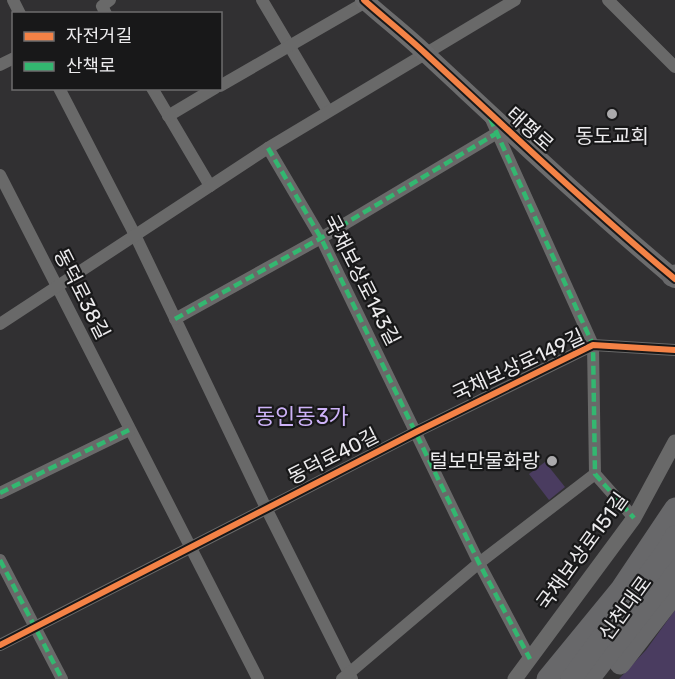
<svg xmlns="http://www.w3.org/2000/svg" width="675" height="679" viewBox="0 0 675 679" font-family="Rubik,'Noto Sans KR',sans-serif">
<rect width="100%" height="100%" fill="#313032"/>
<!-- green -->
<g fill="#4a3c60">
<polygon points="545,462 565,487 549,500 529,474"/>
<polygon points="675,610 675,679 619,679 646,650"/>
</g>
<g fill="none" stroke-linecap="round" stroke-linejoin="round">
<!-- minor -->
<g stroke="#696969" stroke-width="12">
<polyline points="13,0 20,14"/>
<polyline points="262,0 328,111"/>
<polyline points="608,0 675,67"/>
<polyline points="106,14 102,6 110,0"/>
<polyline points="0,65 14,58"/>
<polyline points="220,86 369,0"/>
<polyline points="59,88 135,235 266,508 352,679"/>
<polyline points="152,88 210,186"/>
<polyline points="168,116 215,88"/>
<polyline points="490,117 593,345 595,474 634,518"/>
<polyline points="268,148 321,238 479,563 530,659"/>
<polyline points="0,175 258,679"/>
<polyline points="175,319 321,238 497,133"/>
<polyline points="0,324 268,148 515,0"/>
<polyline points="0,493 129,430"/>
<polyline points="0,560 62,679"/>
<polyline points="0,645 416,432 593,345 675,350"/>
<polyline points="342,679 479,563 595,474"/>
</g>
<!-- tertiary -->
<polyline stroke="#696969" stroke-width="15" points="515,679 634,518 675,442"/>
<!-- secondary -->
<path stroke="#6c6c6d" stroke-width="18" d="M364,0C384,18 406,35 426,54C508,130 589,207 675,279"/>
<!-- trunk -->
<g stroke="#68686a" stroke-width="21">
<polyline points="672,276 675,275"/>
<polyline points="620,664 675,593"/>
<polyline points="593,674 661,587 675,565"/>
<polyline points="547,679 620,590 675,508"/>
<polyline points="571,679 667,550 675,536"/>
</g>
<!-- quiet -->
<g stroke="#33b770" stroke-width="4.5" stroke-dasharray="9 4.5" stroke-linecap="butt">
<polyline points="490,118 593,345 595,474 634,518"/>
<polyline points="268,148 321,238 479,563 530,659"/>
<polyline points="175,319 321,238 497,133"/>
<polyline points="0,493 129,430"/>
<polyline points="0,560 62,679"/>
</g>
<defs>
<g id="cycleway">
<path d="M364,0C384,18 406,35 426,54C508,130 589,207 675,279"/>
<polyline points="0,645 416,432 593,345 675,350"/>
</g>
</defs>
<!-- cycleway casing -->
<use href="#cycleway" stroke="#181819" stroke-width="10"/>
<!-- cycleway -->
<use href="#cycleway" stroke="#f48246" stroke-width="6"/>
</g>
<!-- markers -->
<g fill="#abaaac" stroke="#181819" stroke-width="2">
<circle cx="612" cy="114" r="6"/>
<circle cx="552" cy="461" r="6"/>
</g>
<g text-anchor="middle" stroke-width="4.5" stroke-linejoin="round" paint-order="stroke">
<!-- street labels -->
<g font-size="20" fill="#ecebed" stroke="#181819">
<text transform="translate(530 129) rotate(42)" y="7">태평로</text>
<text transform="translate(362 280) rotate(63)" y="7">국채보상로143길</text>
<text transform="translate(82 294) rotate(63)" y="7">동덕로38길</text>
<text transform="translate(518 365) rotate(-25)" y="7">국채보상로149길</text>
<text transform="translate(333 456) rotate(-27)" y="7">동덕로40길</text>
<text transform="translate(582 551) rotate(-54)" y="7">국채보상로151길</text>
<text transform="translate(625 608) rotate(-54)" y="7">신천대로</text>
</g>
<!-- poi labels -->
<g font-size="20" fill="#ecebed" stroke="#181819">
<text x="612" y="143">동도교회</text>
<text x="540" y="468" text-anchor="end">털보만물화랑</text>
</g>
<!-- quarter labels -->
<g font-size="22" fill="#cdb2f8" stroke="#181819">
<text x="302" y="424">동인동3가</text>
</g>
</g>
<!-- legend -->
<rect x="12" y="12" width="210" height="78" fill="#181819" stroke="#6d6c6e" stroke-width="1.5"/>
<rect x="24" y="32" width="30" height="9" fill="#f48246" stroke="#6d6c6e" stroke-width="1.5"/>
<text x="66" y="42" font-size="18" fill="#ecebed">자전거길</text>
<rect x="24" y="62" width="30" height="9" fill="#33b770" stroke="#6d6c6e" stroke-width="1.5"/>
<text x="66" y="72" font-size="18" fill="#ecebed">산책로</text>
</svg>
